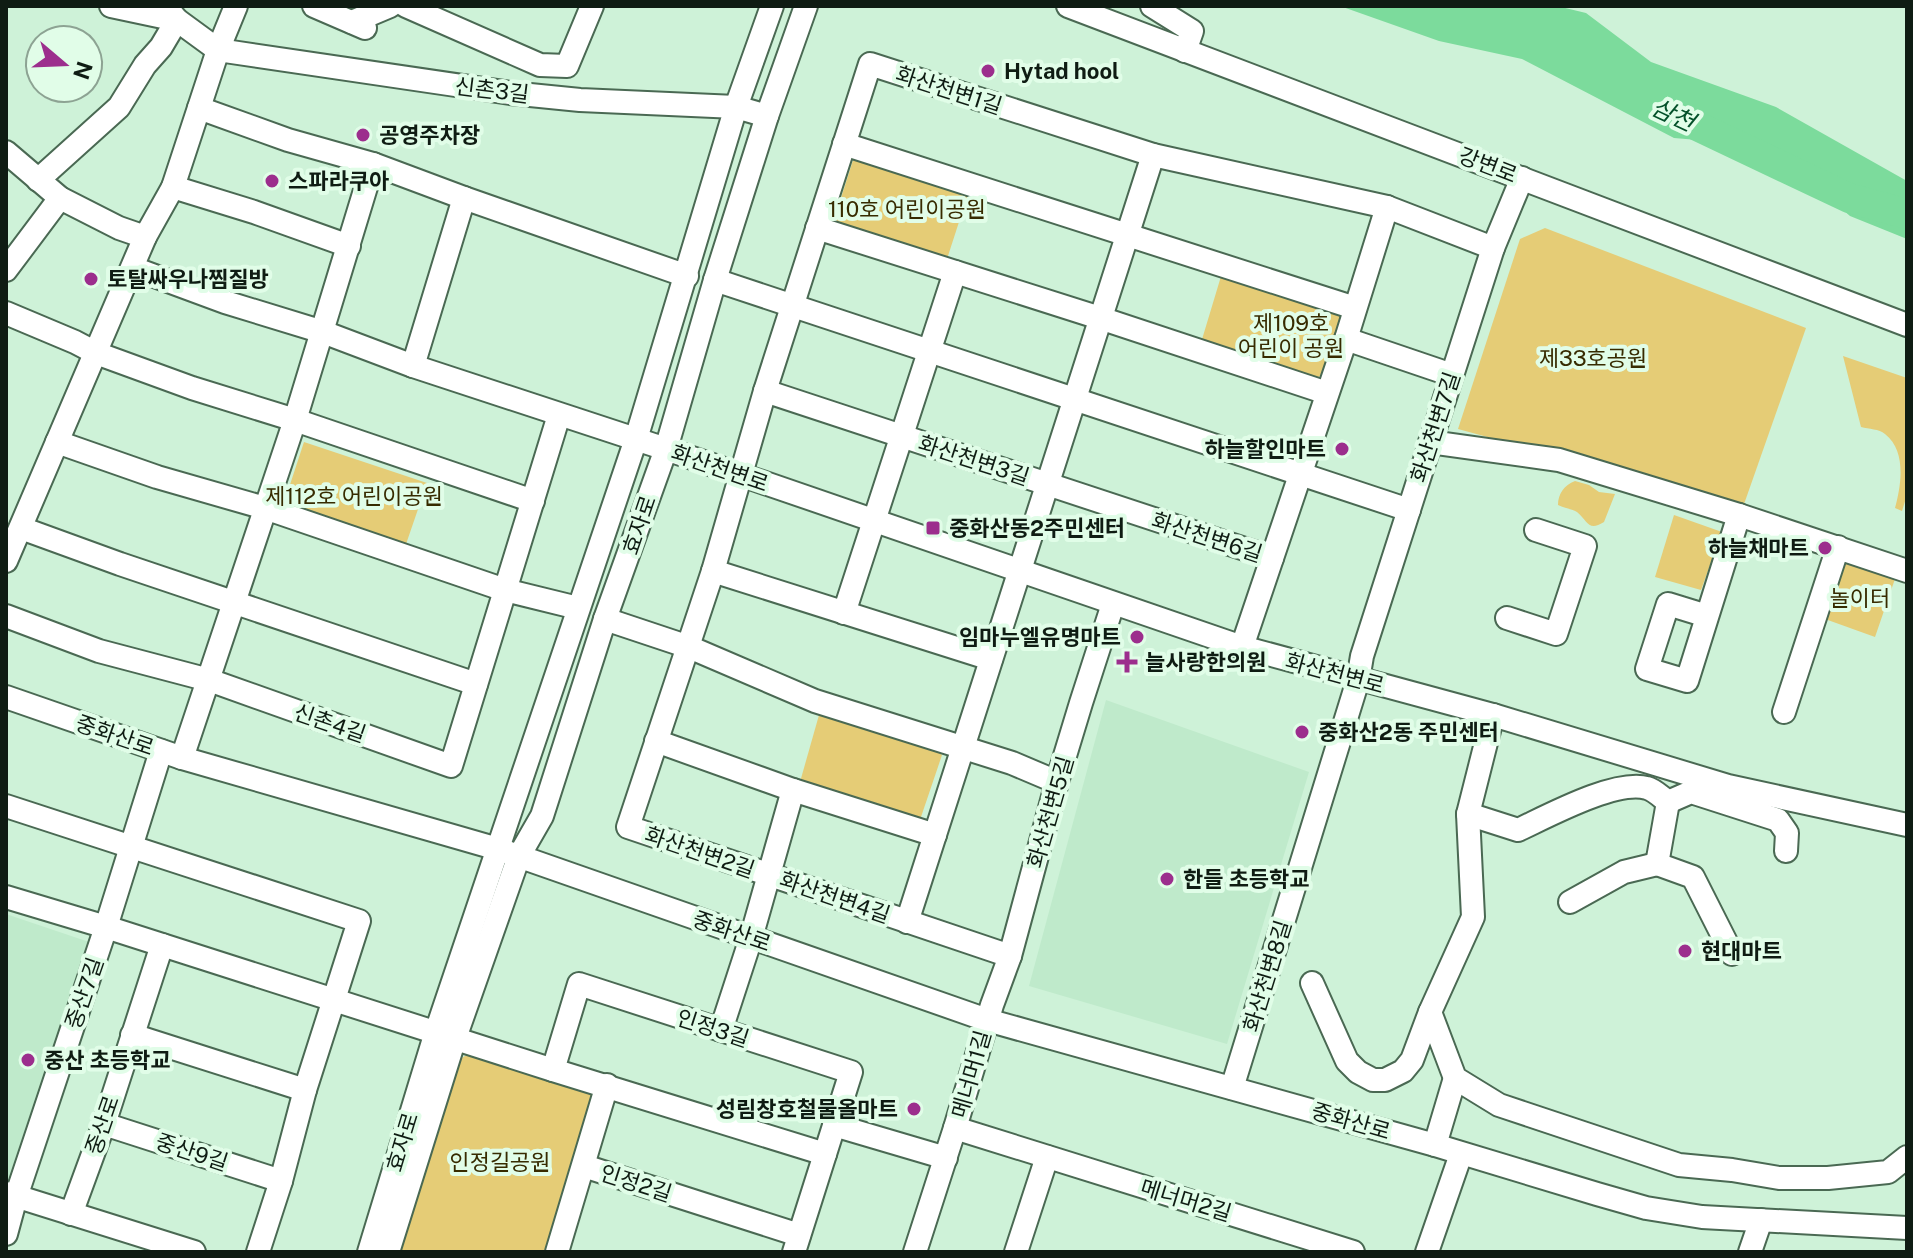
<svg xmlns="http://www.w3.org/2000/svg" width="1913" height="1258" viewBox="0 0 1913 1258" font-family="'Public Sans','Noto Sans KR',sans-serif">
<rect width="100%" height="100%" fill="#cef2d8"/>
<!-- built -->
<g fill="#bfeacb">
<polygon points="1106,700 1309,772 1227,1044 1029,986"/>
<polygon points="6,914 89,942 10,1178 6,1177"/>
</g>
<!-- green -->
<g fill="#e5cc76">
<polygon points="855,154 969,191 947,259 833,223"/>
<polygon points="1545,228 1806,328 1743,507 1458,429 1520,239"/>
<path d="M1222,273L1341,311C1341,329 1333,361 1321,374C1319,378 1314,380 1311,382L1200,346Z"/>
<path d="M1843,356L1907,378V495L1902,511L1895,508C1901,486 1907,451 1885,434C1879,429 1869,429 1861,427Z"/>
<polygon points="304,442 427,483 404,550 282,509"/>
<path d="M1575,481L1589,485L1599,492L1615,494L1604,522C1588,532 1588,521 1577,512C1572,509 1564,508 1558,505C1558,494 1564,485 1575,481Z"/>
<polygon points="1674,515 1722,532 1701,590 1655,577"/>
<polygon points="1845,560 1896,576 1875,637 1825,619"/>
<polygon points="821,708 928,743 942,755 921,817 911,819 800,782"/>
<polygon points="470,1053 594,1094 544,1252 400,1252 460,1059"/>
</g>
<!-- water -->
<polygon fill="#7cdb9c" points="1340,6 1557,6 1586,13 1651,62 1776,107 1907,181 1907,239 1850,216 1768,146 1674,138 1522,59 1439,41"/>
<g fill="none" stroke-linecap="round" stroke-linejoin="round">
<!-- river -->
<polyline stroke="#7cdb9c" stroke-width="30" points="1697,126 1849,198 1907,214"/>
<defs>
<g id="minor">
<polyline points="111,6 177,20 218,50 510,93 580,100 736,107 767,116"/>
<polyline points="314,6 365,28"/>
<polyline points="406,6 540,65 567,66 592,6"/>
<polyline points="1068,6 1907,325"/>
<polyline points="1152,6 1192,31 1185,51"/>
<polyline points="352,22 390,6"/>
<polyline points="199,108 288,140 373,164 464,198 687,276"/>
<polyline points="844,144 1355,308"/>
<polyline points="6,152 60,198 119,228 145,237"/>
<polyline points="38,180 119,107 145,65 161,47 177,20 169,10"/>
<polyline points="173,187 254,212 349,246"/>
<polyline points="817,228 1100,318 1327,393"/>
<polyline points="133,268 225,302 323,332 413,366 666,449 1242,647 1493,715 1728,786 1907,825"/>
<polyline points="6,270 60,198"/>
<polyline points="715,280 1409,510"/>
<polyline points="6,313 75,342 96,353 192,388 295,420 533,501"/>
<polyline points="1346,339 1452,375"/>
<polyline points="413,366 464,198"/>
<polyline points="765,391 1272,558"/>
<polyline points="57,442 157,477 265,508 505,590 578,608"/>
<polyline points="1430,442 1559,460 1739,515 1907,571"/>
<polyline points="21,528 120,564 476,684"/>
<polyline points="6,561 145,237 173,187 218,50 236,6"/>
<polyline points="713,571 991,659"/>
<polyline points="844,613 955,272"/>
<polyline points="6,616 99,651 209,680 451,766 559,415"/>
<polyline points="1707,616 1668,604 1647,669 1687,681 1739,515"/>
<polyline points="1507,618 1556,634 1585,546 1536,530"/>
<polyline points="605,619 689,647 815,701 1012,763 1057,782"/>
<polyline points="1242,647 1346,339 1387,207"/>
<polyline points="6,697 182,758 498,849 987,1020 1435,1145 1597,1194 1646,1208 1702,1217 1907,1228"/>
<polyline points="1784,712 1838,547"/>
<polyline points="1493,715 1468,814 1473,917 1430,1012 1455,1078 1499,1105 1679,1165 1732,1170 1779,1178 1828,1178 1888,1172 1907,1157"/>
<polyline points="656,741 793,790 935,835"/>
<polyline points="182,758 295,420 373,164"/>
<polyline points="1668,802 1657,864 1693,877 1732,954"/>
<polyline points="6,806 359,921 305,1090 281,1181 258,1252"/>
<path d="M1468,814L1518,830C1548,816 1616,779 1647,788C1655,790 1662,798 1668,802L1691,792L1778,820L1787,833L1786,851"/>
<polyline points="6,897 106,927 553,1070 825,1154"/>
<polyline points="1570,902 1624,872 1657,864"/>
<polyline points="907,922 1153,155"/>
<polyline points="1010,956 628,827 713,571 765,391 870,64 1153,155 1387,207 1493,248"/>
<polyline points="1312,983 1347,1061 1358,1072 1373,1080 1385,1080 1403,1071 1412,1060 1430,1012"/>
<polyline points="721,1030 751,938 793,790"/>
<polyline points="132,1035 305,1090"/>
<polyline points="553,1070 579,984 851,1072 794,1252"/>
<polyline points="1232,1088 1358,680 1362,656 1493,248 1522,178"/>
<polyline points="104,1124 281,1181"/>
<polyline points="834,1125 946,1158"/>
<polyline points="955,1128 1353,1252"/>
<polyline points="1435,1145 1455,1078"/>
<polyline points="584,1166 799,1235"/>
<polyline points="6,1193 194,1252"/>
<polyline points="71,1214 104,1124 162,945"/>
<polyline points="6,1234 16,1197 106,927 161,751"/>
<polyline points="369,1252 436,1032 636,439 736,107 772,6"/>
<polyline points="388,1252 455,1038 519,856 542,816 605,619 666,449 715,280 767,116 806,6"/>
<polyline points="557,1252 607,1085"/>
<polyline points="915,1252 955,1128 992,1005 1010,956 1057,782 1081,703 1113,604"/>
<polyline points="1016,1252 1047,1157"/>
<polyline points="1427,1252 1461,1154"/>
<polyline points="1750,1252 1761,1220"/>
</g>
</defs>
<!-- minor casing -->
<use href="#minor" stroke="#4a6953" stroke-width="26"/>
<!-- minor -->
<use href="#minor" stroke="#fff" stroke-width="22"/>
</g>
<!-- markers -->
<g fill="#9c2e8d" stroke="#e1fde8" stroke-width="3">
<circle cx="988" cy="71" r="8"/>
<circle cx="363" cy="135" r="8"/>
<circle cx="272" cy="181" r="8"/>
<circle cx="91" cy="279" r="8"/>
<circle cx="1342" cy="449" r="8"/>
<rect x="925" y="520" width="16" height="16" rx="4"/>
<circle cx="1825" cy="548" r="8"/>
<circle cx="1137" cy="637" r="8"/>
<path d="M1123 650h8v8h8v8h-8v8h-8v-8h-8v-8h8z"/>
<circle cx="1302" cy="732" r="8"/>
<circle cx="1167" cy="879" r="8"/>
<circle cx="1685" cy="951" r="8"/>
<circle cx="28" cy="1060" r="8"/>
<circle cx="914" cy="1109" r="8"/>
</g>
<g text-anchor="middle" stroke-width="8" stroke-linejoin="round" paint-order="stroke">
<!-- poi labels -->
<g font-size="22" font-weight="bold" fill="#0f1c13" stroke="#e1fde8" text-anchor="start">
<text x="1004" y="79">Hytad hool</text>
<text x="379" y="143">공영주차장</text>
<text x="288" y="189">스파라쿠아</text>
<text x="107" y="287">토탈싸우나찜질방</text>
<text x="1326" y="457" text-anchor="end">하늘할인마트</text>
<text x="949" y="536">중화산동2주민센터</text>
<text x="1809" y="556" text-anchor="end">하늘채마트</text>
<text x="1121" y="645" text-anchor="end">임마누엘유명마트</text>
<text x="1145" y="670">늘사랑한의원</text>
<text x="1318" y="740">중화산2동 주민센터</text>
<text x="1183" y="887">한들 초등학교</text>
<text x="1701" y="959">현대마트</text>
<text x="44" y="1068">중산 초등학교</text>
<text x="898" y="1117" text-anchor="end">성림창호철물올마트</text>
</g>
<!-- street labels -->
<g font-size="22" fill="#0f1c13" stroke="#e1fde8">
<text transform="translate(492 90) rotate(7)" y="8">신촌3길</text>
<text transform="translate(949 90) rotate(18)" y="8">화산천변1길</text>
<text transform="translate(1488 165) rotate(21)" y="8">강변로</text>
<text transform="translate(1435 427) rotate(-72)" y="8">화산천변7길</text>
<text transform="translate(974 460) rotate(18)" y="8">화산천변3길</text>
<text transform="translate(720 468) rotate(19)" y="8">화산천변로</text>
<text transform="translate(639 525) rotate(-71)" y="8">효자로</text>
<text transform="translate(1207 537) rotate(18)" y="8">화산천변6길</text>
<text transform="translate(1335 673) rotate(15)" y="8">화산천변로</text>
<text transform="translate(330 723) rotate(19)" y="8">신촌4길</text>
<text transform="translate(115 735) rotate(19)" y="8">중화산로</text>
<text transform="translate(1050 812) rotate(-74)" y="8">화산천변5길</text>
<text transform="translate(700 852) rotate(19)" y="8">화산천변2길</text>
<text transform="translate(835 897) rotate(19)" y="8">화산천변4길</text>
<text transform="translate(732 931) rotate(19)" y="8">중화산로</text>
<text transform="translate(1267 976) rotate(-73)" y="8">화산천변8길</text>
<text transform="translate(84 993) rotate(-71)" y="8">중산7길</text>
<text transform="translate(713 1028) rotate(18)" y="8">인정3길</text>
<text transform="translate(971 1074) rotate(-74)" y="8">메너머1길</text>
<text transform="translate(1351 1121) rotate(16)" y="8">중화산로</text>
<text transform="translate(102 1125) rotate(-71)" y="8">중산로</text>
<text transform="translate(402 1142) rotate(-73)" y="8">효자로</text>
<text transform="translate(192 1152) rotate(18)" y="8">중산9길</text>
<text transform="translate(636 1183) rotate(18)" y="8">인정2길</text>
<text transform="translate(1186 1200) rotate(17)" y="8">메너머2길</text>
</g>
<!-- park labels -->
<g font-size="22" fill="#372b00" stroke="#e1fde8">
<text x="907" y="217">110호 어린이공원</text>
<text x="1291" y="331">제109호<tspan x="1291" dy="25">어린이 공원</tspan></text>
<text x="1593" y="366">제33호공원</text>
<text x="354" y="504">제112호 어린이공원</text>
<text x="1860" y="606">놀이터</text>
<text x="500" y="1170">인정길공원</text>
</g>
<!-- water labels -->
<g font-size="24" font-style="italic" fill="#04512a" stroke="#e1fde8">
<text transform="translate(1673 115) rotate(25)" y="8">삼천</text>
</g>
</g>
<!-- border -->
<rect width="1913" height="1258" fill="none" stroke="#0f1c13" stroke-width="16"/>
<!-- north arrow -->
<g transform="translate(64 64) rotate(109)"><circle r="38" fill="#e1fde8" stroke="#8da393" stroke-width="2"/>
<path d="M0-6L14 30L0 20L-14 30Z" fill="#9c2e8d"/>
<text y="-12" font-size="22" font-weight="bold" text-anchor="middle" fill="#0f1c13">N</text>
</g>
</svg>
